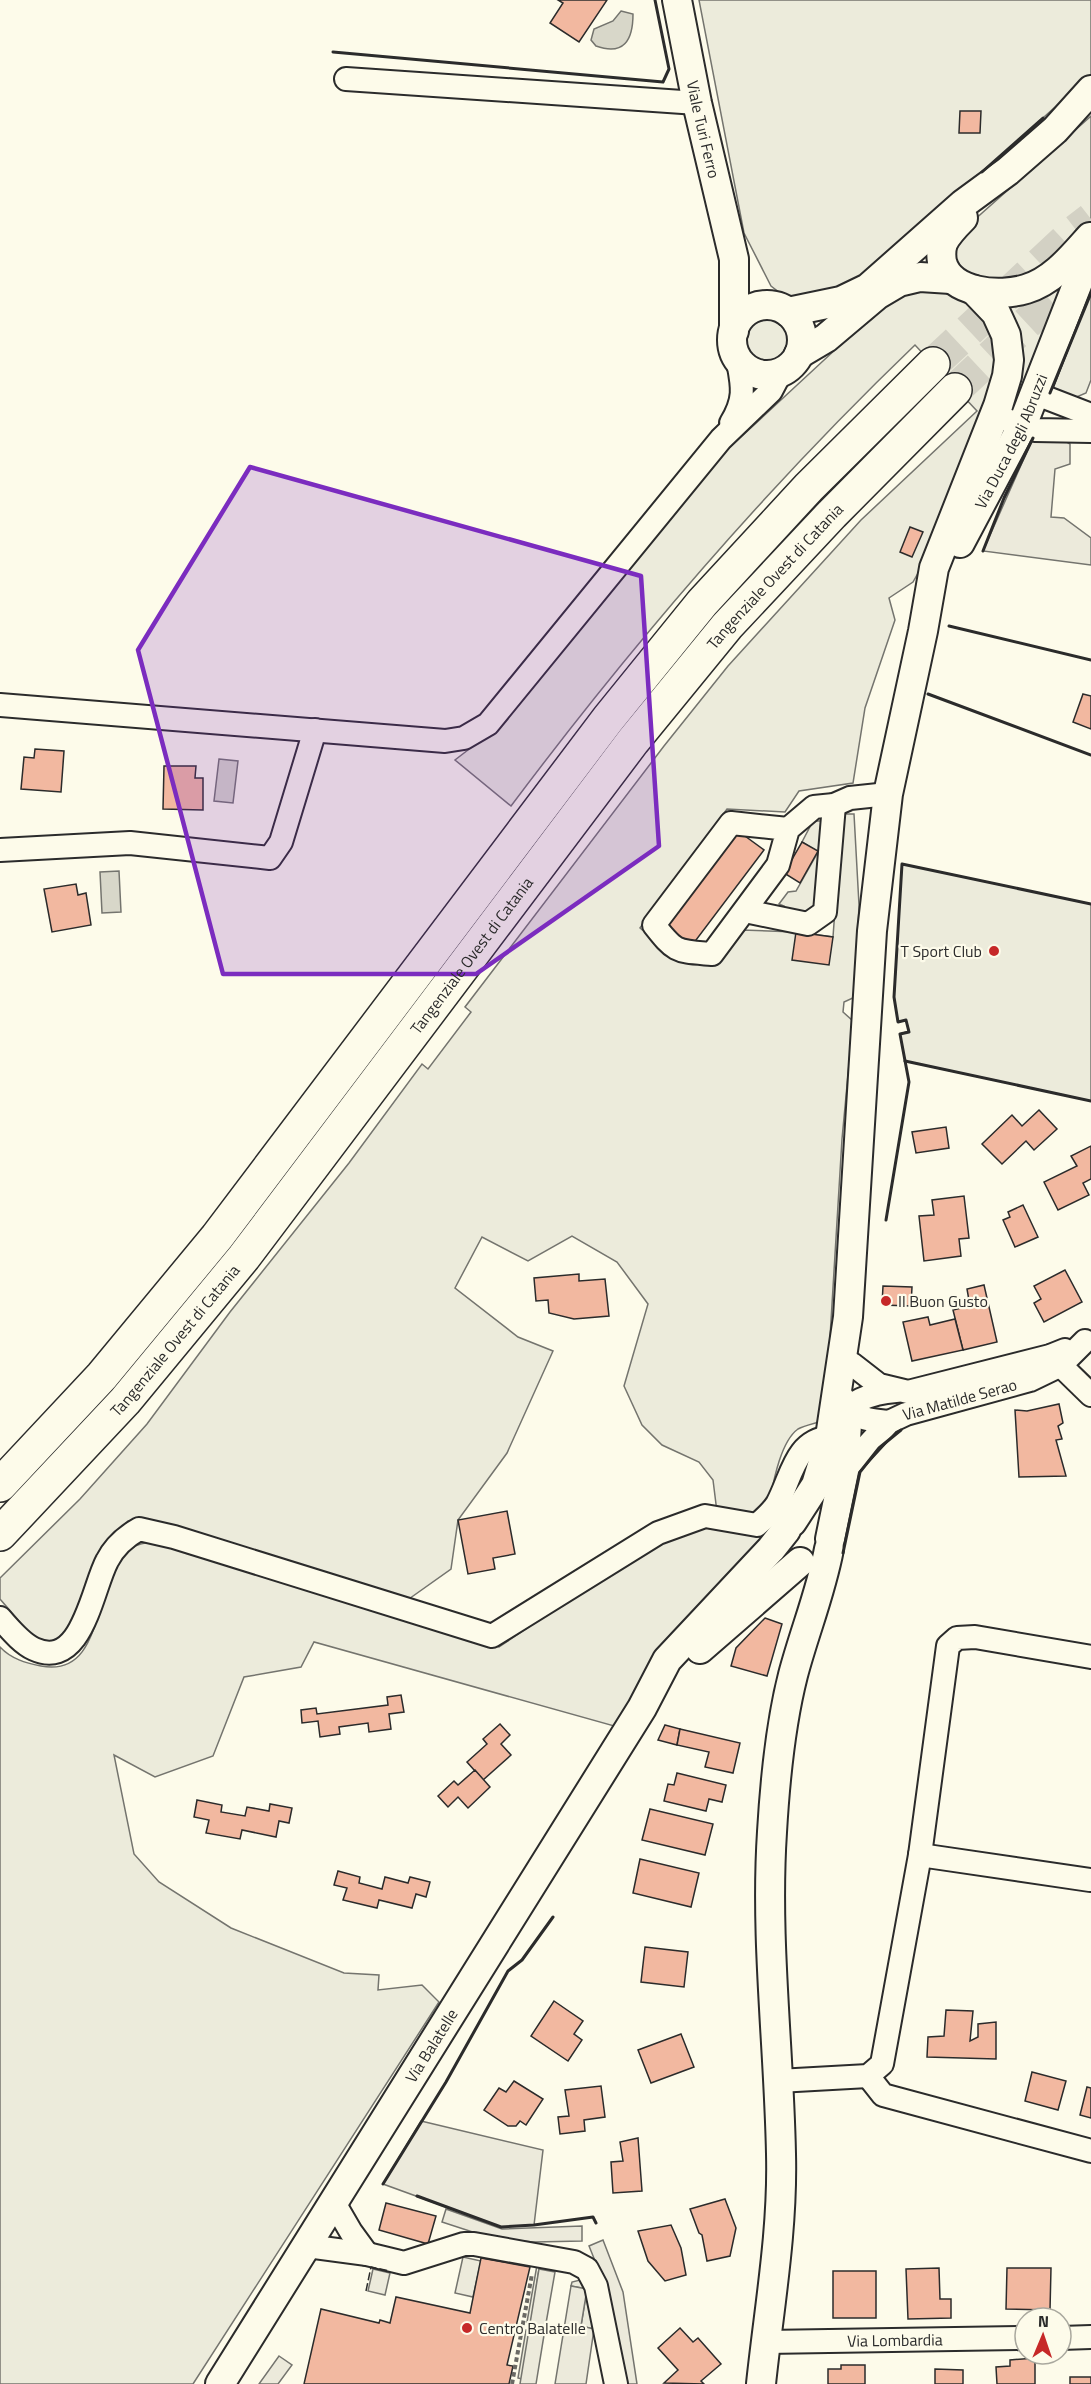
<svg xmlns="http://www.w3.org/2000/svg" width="1091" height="2384" viewBox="0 0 1091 2384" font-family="'Titillium Web',sans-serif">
<rect width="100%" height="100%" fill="#fdfbea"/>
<!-- green -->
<g fill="#ecebdb" stroke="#74746e" stroke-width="1.5">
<polygon points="699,0 1091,0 1091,75 859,282 801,298 784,296 771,286 744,233"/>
<polygon points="1091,116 1091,222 1036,275 1022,282 963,275 951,250 963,230"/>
<polygon points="1062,289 1022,409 1012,412 1002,304"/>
<path d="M924,290L956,294L989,321L1000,369L922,566L913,582L889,598L895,620L865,708L853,783L799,791L785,812L727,809L640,928L664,949L669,956L742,930L796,932L833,937L842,814H854L859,905L855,997L844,1002L843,1012L853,1021L842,1139L825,1420C817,1423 805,1425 798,1429C780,1442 773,1484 769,1504L751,1514L717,1512L713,1480L699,1462L662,1445L642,1425L624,1386L648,1304L617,1262L572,1236L528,1261L482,1237L455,1288L518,1337L553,1351L507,1453L458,1520L451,1569L406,1601L153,1521H128L111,1540L65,1637L51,1643L32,1636L0,1599V1578L80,1499L147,1424L230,1312L349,1163L422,1064L428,1069L471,1012L465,1007L664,746L728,666L861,520L977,411L915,345C767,487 634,642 511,806L455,760L477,743L728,449L878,310L906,293Z"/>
<polygon points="1091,293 1091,380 1086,393 1072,399 1050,392"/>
<circle cx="767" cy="340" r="24"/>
<polygon points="813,821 822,821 816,908 808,915 780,912 784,906 779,904 788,892 796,891 818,852 802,842"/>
<polygon points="902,864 1091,904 1091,1101 905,1061 900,1034 909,1031 906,1020 898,1022 894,997"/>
<path d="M706,1524L763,1538L654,1665L614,1726L314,1642L301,1667L244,1677L213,1756L155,1777L114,1755L134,1854L159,1882L231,1928L344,1973L379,1975L378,1990L422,1985L439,2002L193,2384H0V1647C11,1659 26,1663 41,1666C115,1680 86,1554 145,1543C150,1542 157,1544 163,1544L499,1647L627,1561L662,1540Z"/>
<polygon points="537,2265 555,2272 539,2269 531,2322 527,2322"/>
<polygon points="580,2280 588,2287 594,2329 581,2326 587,2289 571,2286 572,2282"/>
<polygon points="526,2330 530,2330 522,2379 518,2378"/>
</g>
<!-- parking -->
<g fill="#eceadb" stroke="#74746e" stroke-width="1.5">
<polygon points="1033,438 1062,439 1070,444 1070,464 1055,469 1051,517 1064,518 1091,538 1091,565 983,551"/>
<polygon points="421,2121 543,2150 534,2225 501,2227 383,2184"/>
<polygon points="446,2209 502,2229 582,2226 582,2241 534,2242 494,2239 442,2222"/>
<polygon points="603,2240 623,2292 637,2384 624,2384 608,2293 589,2246"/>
<polygon points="463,2257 481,2261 473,2297 455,2293"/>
<polygon points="373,2269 390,2273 385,2295 368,2291"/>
<polygon points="539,2269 555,2272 545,2329 536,2384 520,2384"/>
<polygon points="571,2286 587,2289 581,2326 594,2329 586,2384 555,2384"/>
<polygon points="279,2356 292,2365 278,2384 259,2384"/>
</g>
<!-- water -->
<g fill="#d8d7c9" stroke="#74746e" stroke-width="1.5">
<path d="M621,11L633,14C633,40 624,56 596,46L591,40L594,29L613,21Z"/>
<polygon points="219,759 238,761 233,803 214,801"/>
<polygon points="119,871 121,912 102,913 100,872"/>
</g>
<!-- building -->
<g fill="#f2b8a0" stroke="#2b2b2b" stroke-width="1.5">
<polygon points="558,0 607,0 579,42 550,23 563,3"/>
<polygon points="960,111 981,111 980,133 959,133"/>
<polygon points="910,527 923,532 912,557 900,552"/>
<polygon points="1083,694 1091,696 1091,729 1073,722"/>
<polygon points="35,749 64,751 61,792 21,789 24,757 34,758"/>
<polygon points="164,766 196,766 195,778 203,778 203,810 163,809"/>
<polygon points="734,828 764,850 690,948 661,926"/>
<polygon points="802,842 818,851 800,883 784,873"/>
<polygon points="76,884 78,895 86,893 91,925 52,932 44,889"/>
<polygon points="796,932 833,937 829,965 792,960"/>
<polygon points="1039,1110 1057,1129 1034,1150 1026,1141 1002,1164 982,1144 1012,1115 1022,1126"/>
<polygon points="946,1127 949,1148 916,1153 912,1132"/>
<polygon points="1091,1146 1091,1179 1083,1183 1089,1195 1058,1210 1044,1182 1077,1166 1071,1156"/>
<polygon points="964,1196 969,1238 959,1239 961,1256 924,1261 919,1216 934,1215 932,1200"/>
<polygon points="1023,1205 1038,1237 1015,1247 1003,1220 1010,1217 1008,1212"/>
<polygon points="1065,1270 1082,1302 1044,1322 1034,1303 1041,1299 1034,1286"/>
<polygon points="579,1274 579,1281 605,1279 609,1316 574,1319 549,1313 548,1300 536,1301 534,1278"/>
<polygon points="984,1285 997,1342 963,1350 953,1310 970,1306 967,1289"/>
<polygon points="883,1286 912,1287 911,1306 882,1305"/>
<polygon points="928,1317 930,1325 955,1319 963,1350 912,1361 903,1322"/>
<polygon points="1059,1404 1063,1423 1058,1426 1062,1439 1056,1440 1066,1476 1019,1477 1015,1410 1027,1411"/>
<polygon points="507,1511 515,1554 493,1558 495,1569 468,1574 458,1520"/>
<polygon points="765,1618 782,1624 767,1676 731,1666 736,1648"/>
<polygon points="401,1695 404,1712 389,1714 391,1729 369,1732 368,1723 339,1727 340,1734 320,1737 318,1721 302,1723 301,1710 316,1708 317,1714 388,1705 387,1697"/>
<polygon points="500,1724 510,1735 501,1744 511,1755 483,1780 467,1762 487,1744 483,1739"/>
<polygon points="665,1725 680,1729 677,1745 658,1740"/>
<polygon points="680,1729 740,1743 733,1773 705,1767 709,1752 677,1745"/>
<polygon points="475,1770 490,1787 468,1808 458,1797 448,1807 438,1796 454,1781 458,1785"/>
<polygon points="677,1773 726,1785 722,1802 709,1799 706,1811 664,1801 668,1784 674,1785"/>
<polygon points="197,1800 222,1805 221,1812 245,1816 247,1807 269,1811 270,1804 292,1808 289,1823 279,1821 276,1837 242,1830 240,1839 206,1833 209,1820 194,1817"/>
<polygon points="650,1809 713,1824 705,1855 642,1840"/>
<polygon points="640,1859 699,1873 691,1907 633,1893"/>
<polygon points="338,1871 360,1877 359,1883 382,1889 385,1877 408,1883 410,1877 430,1882 426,1897 416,1894 412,1908 379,1900 377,1908 343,1900 347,1888 334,1885"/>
<polygon points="645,1947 688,1952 684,1987 641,1982"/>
<polygon points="554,2001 583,2021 574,2034 582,2040 568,2061 531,2036"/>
<polygon points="946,2010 973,2011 970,2041 978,2037 978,2024 996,2022 996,2059 927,2057 928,2037 944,2036"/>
<polygon points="681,2034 694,2067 651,2083 638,2050"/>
<polygon points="1032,2072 1066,2081 1058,2110 1025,2101"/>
<polygon points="514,2081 543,2099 526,2125 520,2121 516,2126 508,2126 484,2110 499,2088 506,2092"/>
<polygon points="601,2086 605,2117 584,2120 585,2131 560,2134 558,2117 569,2116 565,2090"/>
<polygon points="1087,2087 1091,2088 1091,2118 1080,2115"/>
<polygon points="638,2138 642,2191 613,2193 611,2162 623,2161 620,2142"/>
<polygon points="725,2199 736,2228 730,2256 707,2261 702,2235 699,2233 690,2209"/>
<polygon points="386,2203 436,2216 428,2244 379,2230"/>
<polygon points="671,2225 681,2248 686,2275 665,2281 648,2261 638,2231"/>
<polygon points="481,2258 530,2267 507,2365 513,2366 509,2384 304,2384 321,2309 379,2323 380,2320 390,2323 396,2297 470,2313"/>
<polygon points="939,2268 940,2299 951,2299 951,2318 908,2319 906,2269"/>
<polygon points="1007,2268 1051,2268 1050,2310 1006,2309"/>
<rect x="833" y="2271" width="43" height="47"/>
<polygon points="680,2328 693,2342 698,2338 721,2364 701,2381 704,2384 664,2383 678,2370 658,2348"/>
<polygon points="1035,2358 1035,2384 997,2384 996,2367 1010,2366 1010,2360"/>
<polygon points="841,2365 865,2365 865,2384 828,2384 828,2369 841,2369"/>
<polygon points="935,2369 963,2370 963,2384 935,2384"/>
<rect x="1070" y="2377" width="21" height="7"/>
</g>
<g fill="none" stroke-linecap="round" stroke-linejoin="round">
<!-- highway-tunnel -->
<g stroke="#d3d1c4" stroke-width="33" stroke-dasharray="33 16" stroke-linecap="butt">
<polyline points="933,364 1073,233 1091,219"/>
<polyline points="955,390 1091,263"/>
</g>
<defs>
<g id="minor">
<polyline points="346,79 697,103"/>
<polyline points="1034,393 1091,415"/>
<polyline points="1007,420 1035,430 1091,431"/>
<path d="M731,423C747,397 742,384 737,356"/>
<polyline points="0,705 445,741 464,738 488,724 721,439 771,391 781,372"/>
<path d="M788,829L731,823L654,925C676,953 676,951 712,954L778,865L788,829L814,807L834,805L850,798L888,794"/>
<polyline points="0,850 130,843 270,858 281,842 315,730"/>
<polyline points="745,911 808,924 825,912 834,805"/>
<polyline points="1051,1356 1091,1395"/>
<polyline points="852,1364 879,1385 908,1392 1050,1356 1065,1350"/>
<path d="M841,1395C858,1419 859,1419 889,1422"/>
<path d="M832,1421C851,1402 868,1393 896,1391"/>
<path id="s1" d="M844,1471L889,1422L906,1414L1030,1380L1061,1365L1085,1341"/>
<path d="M0,1618C10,1629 21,1643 34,1649C82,1671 92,1589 107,1561C114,1547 125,1537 139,1529L174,1537L492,1636L658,1533L705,1516L757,1525C765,1518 772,1512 777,1504C792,1477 794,1441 830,1437"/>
<polyline points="920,1855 1090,1880"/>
<polyline points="868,2076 883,2095 1091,2151"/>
<polyline points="778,2081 868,2076 882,2064 920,1855 948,1646 957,1638 975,1637 1091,1657"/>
<polyline points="333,2201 351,2232 367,2254"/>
<polyline points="307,2246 367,2254 404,2263 464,2244 474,2244 574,2262 587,2269 596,2286 616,2384"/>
<polyline points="1061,2338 1091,2337"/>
<path id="s2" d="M766,2342L1025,2338"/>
</g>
<g id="major">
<path id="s3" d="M677,0L697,103L734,259V331"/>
<path d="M963,218C956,225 947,234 943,243C941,249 941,256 942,262C950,294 1000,297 1026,289C1053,281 1072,257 1090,237"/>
<circle cx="767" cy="340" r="35"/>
<polyline points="788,312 841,301 868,288 963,204 1008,171 1055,130 1091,90"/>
<polyline points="799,354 826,338 877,295 899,282 920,277 951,279"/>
<path id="s4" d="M960,543L1022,426L1091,249"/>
<polyline points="792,1522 816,1485 823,1462 830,1437 848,1317 872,931 888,794 923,631 934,568 998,406 1007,376 1009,360 1006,335 996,313 974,290"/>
<polyline points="830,1539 844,1471 847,1424"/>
<polyline points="700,1649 800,1562"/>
<path id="s5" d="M220,2384L642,1708L667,1660L771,1549L786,1530"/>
<path d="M761,2384C769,2308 783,2231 781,2154C779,2047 765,1939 772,1832C775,1780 780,1726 793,1675C804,1633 821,1592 829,1549"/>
</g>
<g id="highway">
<polyline points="0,1485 102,1376 217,1237 608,719 702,603 809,487 933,364"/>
<path id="s6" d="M0,1534L125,1401L244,1257L633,741L727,626L832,514L955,390"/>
</g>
</defs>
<!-- minor casing -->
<use href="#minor" stroke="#2b2b2b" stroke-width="26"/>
<!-- major casing -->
<use href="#major" stroke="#2b2b2b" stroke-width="32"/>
<!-- highway casing -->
<use href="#highway" stroke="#2b2b2b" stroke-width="36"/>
<!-- path -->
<polyline stroke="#6a6964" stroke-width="4" stroke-dasharray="4.5 3" stroke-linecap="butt" points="512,2384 532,2274"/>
<!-- minor -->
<use href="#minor" stroke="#fdfbea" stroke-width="22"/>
<!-- major -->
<use href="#major" stroke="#fdfbea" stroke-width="28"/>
<!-- highway -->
<use href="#highway" stroke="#fdfbea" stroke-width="33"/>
<!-- fence -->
<polyline stroke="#2b2b2b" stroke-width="1.5" stroke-dasharray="8 3" stroke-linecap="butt" points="366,2291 371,2267 389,2271"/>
<!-- wall -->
<g stroke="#2b2b2b" stroke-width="3">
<polyline points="333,52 663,82 669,69 655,0"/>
<polyline points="982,172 1043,118"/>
<polyline points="1050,393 1091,293"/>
<polyline points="983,551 1004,498 1033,438"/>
<polyline points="949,626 1091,660"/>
<polyline points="928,694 1091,755"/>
<polyline points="905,1061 1091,1101"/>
<polyline points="886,1220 909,1082 900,1034 909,1032 906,1020 898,1022 894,997 902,864 1091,904"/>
<polyline points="843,1553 860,1472 879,1448 901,1430"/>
<polyline points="383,2184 446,2082 508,1971 522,1960 553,1917"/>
<polyline points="417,2196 501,2227 534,2225 593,2217 596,2223"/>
</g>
</g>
<!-- marked area -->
<path fill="#7b2cbf" fill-opacity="0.2" stroke="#7b2cbf" stroke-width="4.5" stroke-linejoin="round" d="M250,467L641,576L659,846L476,974H223L138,650Z"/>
<!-- markers -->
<g fill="#c62828" stroke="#fdfbea" stroke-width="2">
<circle cx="994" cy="951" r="6"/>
<circle cx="886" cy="1301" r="6"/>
<circle cx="467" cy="2328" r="6"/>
</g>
<g text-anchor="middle" stroke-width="4.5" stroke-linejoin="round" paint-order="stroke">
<!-- street labels -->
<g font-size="16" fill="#2b2b2b" stroke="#fdfbea">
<text dy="6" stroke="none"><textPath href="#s3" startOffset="132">Viale Turi Ferro</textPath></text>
<text dy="6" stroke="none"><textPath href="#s4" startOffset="114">Via Duca degli Abruzzi</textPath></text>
<text dy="6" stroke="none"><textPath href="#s6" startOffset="1233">Tangenziale Ovest di Catania</textPath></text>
<text dy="6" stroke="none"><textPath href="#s6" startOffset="747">Tangenziale Ovest di Catania</textPath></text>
<text dy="6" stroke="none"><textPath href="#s6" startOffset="261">Tangenziale Ovest di Catania</textPath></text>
<text dy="6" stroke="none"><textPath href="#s1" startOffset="141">Via Matilde Serao</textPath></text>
<text dy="6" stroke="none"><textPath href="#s5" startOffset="399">Via Balatelle</textPath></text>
<text dy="6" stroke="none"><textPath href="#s2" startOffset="129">Via Lombardia</textPath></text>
</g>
<!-- poi labels -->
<g font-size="16" fill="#2b2b2b" stroke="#fdfbea" text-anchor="start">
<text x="982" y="957" text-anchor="end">T Sport Club</text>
<text x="898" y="1307">Il Buon Gusto</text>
<text x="479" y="2334">Centro Balatelle</text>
</g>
</g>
<!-- north arrow -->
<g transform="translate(1043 2336) rotate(2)"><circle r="28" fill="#fdfbea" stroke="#a9a89e" stroke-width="1.5"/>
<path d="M0-4.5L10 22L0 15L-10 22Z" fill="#c62828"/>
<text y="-9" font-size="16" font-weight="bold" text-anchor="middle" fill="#2b2b2b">N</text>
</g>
</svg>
